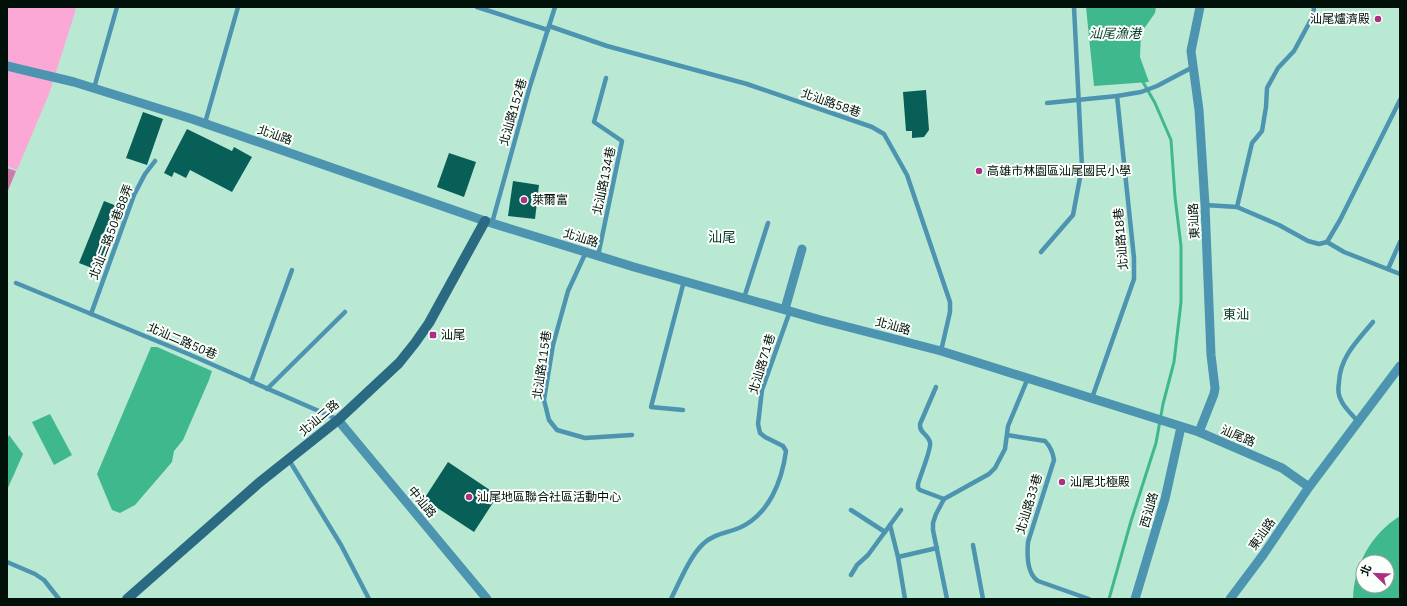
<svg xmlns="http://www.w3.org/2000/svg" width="1407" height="606" viewBox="0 0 1407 606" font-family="'IBM Plex Sans','Noto Sans TC',sans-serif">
<rect width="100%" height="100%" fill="#b9e9d3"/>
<!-- green -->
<polygon fill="#fca8d6" points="7,7 71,7 76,9 49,94 17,170 7,166"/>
<!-- forest -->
<polygon fill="#d179ab" points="7,168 16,171 7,193"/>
<!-- water -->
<g fill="#40b88d" fill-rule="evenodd">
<polygon points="1086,7 1156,7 1155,13 1141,33 1140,57 1149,82 1094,86"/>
<polygon points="151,347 157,347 212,371 209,380 183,440 174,451 172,462 135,505 120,513 112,510 97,474"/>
<polygon points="50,414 72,455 54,465 32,422"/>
<polygon points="9,435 23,454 7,490 7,440"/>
<path d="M1400,516V599H1353C1354,565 1371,534 1400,516ZM1363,562H1387V586H1363Z"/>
</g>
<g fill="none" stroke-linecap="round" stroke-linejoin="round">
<!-- stream -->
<polyline stroke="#40b88d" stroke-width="3" points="1109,599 1131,521 1156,443 1163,404 1174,362 1181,302 1181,246 1175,197 1171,140 1155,103 1143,82"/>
</g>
<!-- building -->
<g fill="#085f58">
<polygon points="926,90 929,130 924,137 912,138 912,131 906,131 903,92"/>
<polygon points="143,112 163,119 147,165 126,158"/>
<polygon points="187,129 232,151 234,147 252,157 232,192 190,170 186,178 174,172 172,177 164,173"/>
<polygon points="449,153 476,162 464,197 437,187"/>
<polygon points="513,181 539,185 535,219 508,216"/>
<polygon points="104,201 122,208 97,270 79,263"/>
<polygon points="448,462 490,490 488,493 496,498 474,532 436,507 427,507 424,503 424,499"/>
</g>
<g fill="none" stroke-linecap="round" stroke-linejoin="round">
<!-- lane -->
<g stroke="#4c94b0" stroke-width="4.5">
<polyline points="477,7 548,30"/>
<polyline points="549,26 607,46 747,84 872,127 884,134 907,175 950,302 950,312 941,351"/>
<polyline points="94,88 117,7"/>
<polyline points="1047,103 1117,96 1141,92 1157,86 1193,67"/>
<polyline points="205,123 238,7"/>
<polyline points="1205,205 1237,207 1279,225 1308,241 1319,244 1327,242 1344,252 1400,274"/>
<polyline points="1237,207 1252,143 1262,131 1266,107 1267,88 1278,68 1294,51 1313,16 1314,7"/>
<polyline points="492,223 530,86 555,7"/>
<polyline points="1327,242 1340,220 1400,100"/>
<polyline points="586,252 568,291 553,345 544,400 549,420 557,430 585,438 632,435"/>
<polyline points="1041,252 1073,215 1082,167 1074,7"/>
<polyline points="598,256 622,141 594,122 606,78"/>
<polyline points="1388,269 1400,242"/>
<polyline points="16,283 186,353 337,419"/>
<polyline points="744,298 768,223"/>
<polyline points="91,314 134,195 145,174 155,161"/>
<polyline points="251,382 292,270"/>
<path d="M936,387L920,424C919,433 928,434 930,442C932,448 920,476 918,484V488L920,490L944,499"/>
<polyline points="267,389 345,312"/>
<polyline points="1092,398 1134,279 1134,258 1117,96"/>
<polyline points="683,410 651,407 684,281"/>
<path d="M1358,422C1353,415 1344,408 1341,400C1338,395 1338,388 1339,382C1340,357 1358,340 1373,322"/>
<path d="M1007,435L1045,441C1050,446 1053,453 1054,460L1028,542C1027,554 1027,574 1038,581L1089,599"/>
<polyline points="289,460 341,545 369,599"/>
<polyline points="851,510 885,532"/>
<polyline points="890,525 898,557 905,599"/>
<polyline points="973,545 983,599"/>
<polyline points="898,557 937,548"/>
<polyline points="7,562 35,574 44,580 59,599"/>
<polyline points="851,575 857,565 868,555 901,510"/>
<path d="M671,599C679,583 690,556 703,544C713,534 727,533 739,528C769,515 782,481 786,451L783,446L765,437L760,433L758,424L762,390L790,311"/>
<polyline points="947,599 933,530 933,523 936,514 944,499 989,474 995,468 1005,449 1008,426 1028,378"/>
</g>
<!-- street -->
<g stroke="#4c94b0" stroke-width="9">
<polyline points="7,66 74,82 192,119 485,221 634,267 821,320 941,351 1199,432 1282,468 1309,487"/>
<polyline points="785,309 802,249"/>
<polyline points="338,420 487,599"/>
<polyline points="1199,432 1214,394 1215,388 1211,355 1205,205 1199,110 1191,51 1200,7"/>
<polyline points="1135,599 1165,499 1181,427"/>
<polyline points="1230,599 1263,555 1309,487 1400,366"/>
</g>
<!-- secondary -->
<polyline stroke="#2a6b83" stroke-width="10" points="127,599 260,482 338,420 399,363 415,343 429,323 485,221"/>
</g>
<!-- markers -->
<g fill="#ac2f80" stroke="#fafffc" stroke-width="1.5">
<circle cx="1378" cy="19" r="4"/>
<circle cx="979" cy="171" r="4"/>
<circle cx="524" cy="200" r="4"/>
<rect x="429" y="331" width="8" height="8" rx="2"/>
<circle cx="1062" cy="482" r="4"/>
<circle cx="469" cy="497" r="4"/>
</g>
<g text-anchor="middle" stroke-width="4" stroke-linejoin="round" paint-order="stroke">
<!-- poi labels -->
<g font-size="12" fill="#011009" stroke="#fafffc" text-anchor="start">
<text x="1370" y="23" text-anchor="end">汕尾爐濟殿</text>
<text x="987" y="175">高雄市林園區汕尾國民小學</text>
<text x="532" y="204">萊爾富</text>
<text x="441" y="339">汕尾</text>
<text x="1070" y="486">汕尾北極殿</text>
<text x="477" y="501">汕尾地區聯合社區活動中心</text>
</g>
<!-- street labels -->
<g font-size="12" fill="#011009" stroke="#fafffc">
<text transform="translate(831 103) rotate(19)" y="4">北汕路58巷</text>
<text transform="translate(513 112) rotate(-74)" y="4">北汕路152巷</text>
<text transform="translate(275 135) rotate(19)" y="4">北汕路</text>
<text transform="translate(604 181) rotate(-78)" y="4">北汕路134巷</text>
<text transform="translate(1194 221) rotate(-93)" y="4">東汕路</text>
<text transform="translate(111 232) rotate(-69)" y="4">北汕二路50巷88弄</text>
<text transform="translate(581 238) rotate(17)" y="4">北汕路</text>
<text transform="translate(1121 239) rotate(-95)" y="4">北汕路18巷</text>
<text transform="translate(893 326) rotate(15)" y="4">北汕路</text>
<text transform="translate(182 341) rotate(23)" y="4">北汕二路50巷</text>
<text transform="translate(762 364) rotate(-73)" y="4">北汕路71巷</text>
<text transform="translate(542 365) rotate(-82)" y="4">北汕路115巷</text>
<text transform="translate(319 418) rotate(-40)" y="4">北汕二路</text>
<text transform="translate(1238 436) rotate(23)" y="4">汕尾路</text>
<text transform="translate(422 502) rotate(50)" y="4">中汕路</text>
<text transform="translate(1029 504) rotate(-73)" y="4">北汕路33巷</text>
<text transform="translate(1149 510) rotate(-74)" y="4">西汕路</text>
<text transform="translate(1262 534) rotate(-55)" y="4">東汕路</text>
</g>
<!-- water labels -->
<g font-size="13" font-style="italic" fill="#053a29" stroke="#fafffc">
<text x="1115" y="38">汕尾漁港</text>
</g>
<!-- neighbourhood labels -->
<g font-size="13" fill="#0c3c2b" stroke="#fafffc">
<text x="1236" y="319">東汕</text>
</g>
<!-- quarter labels -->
<g font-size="14" fill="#0c3c2b" stroke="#fafffc">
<text x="722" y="242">汕尾</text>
</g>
</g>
<!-- border -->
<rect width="1407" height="606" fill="none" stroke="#011009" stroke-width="16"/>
<!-- north arrow -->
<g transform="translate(1375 574) rotate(293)"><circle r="19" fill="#fafffc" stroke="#969f9b"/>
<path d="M0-3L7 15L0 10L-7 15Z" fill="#ac2f80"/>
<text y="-6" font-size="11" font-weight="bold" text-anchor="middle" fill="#011009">北</text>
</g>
</svg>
